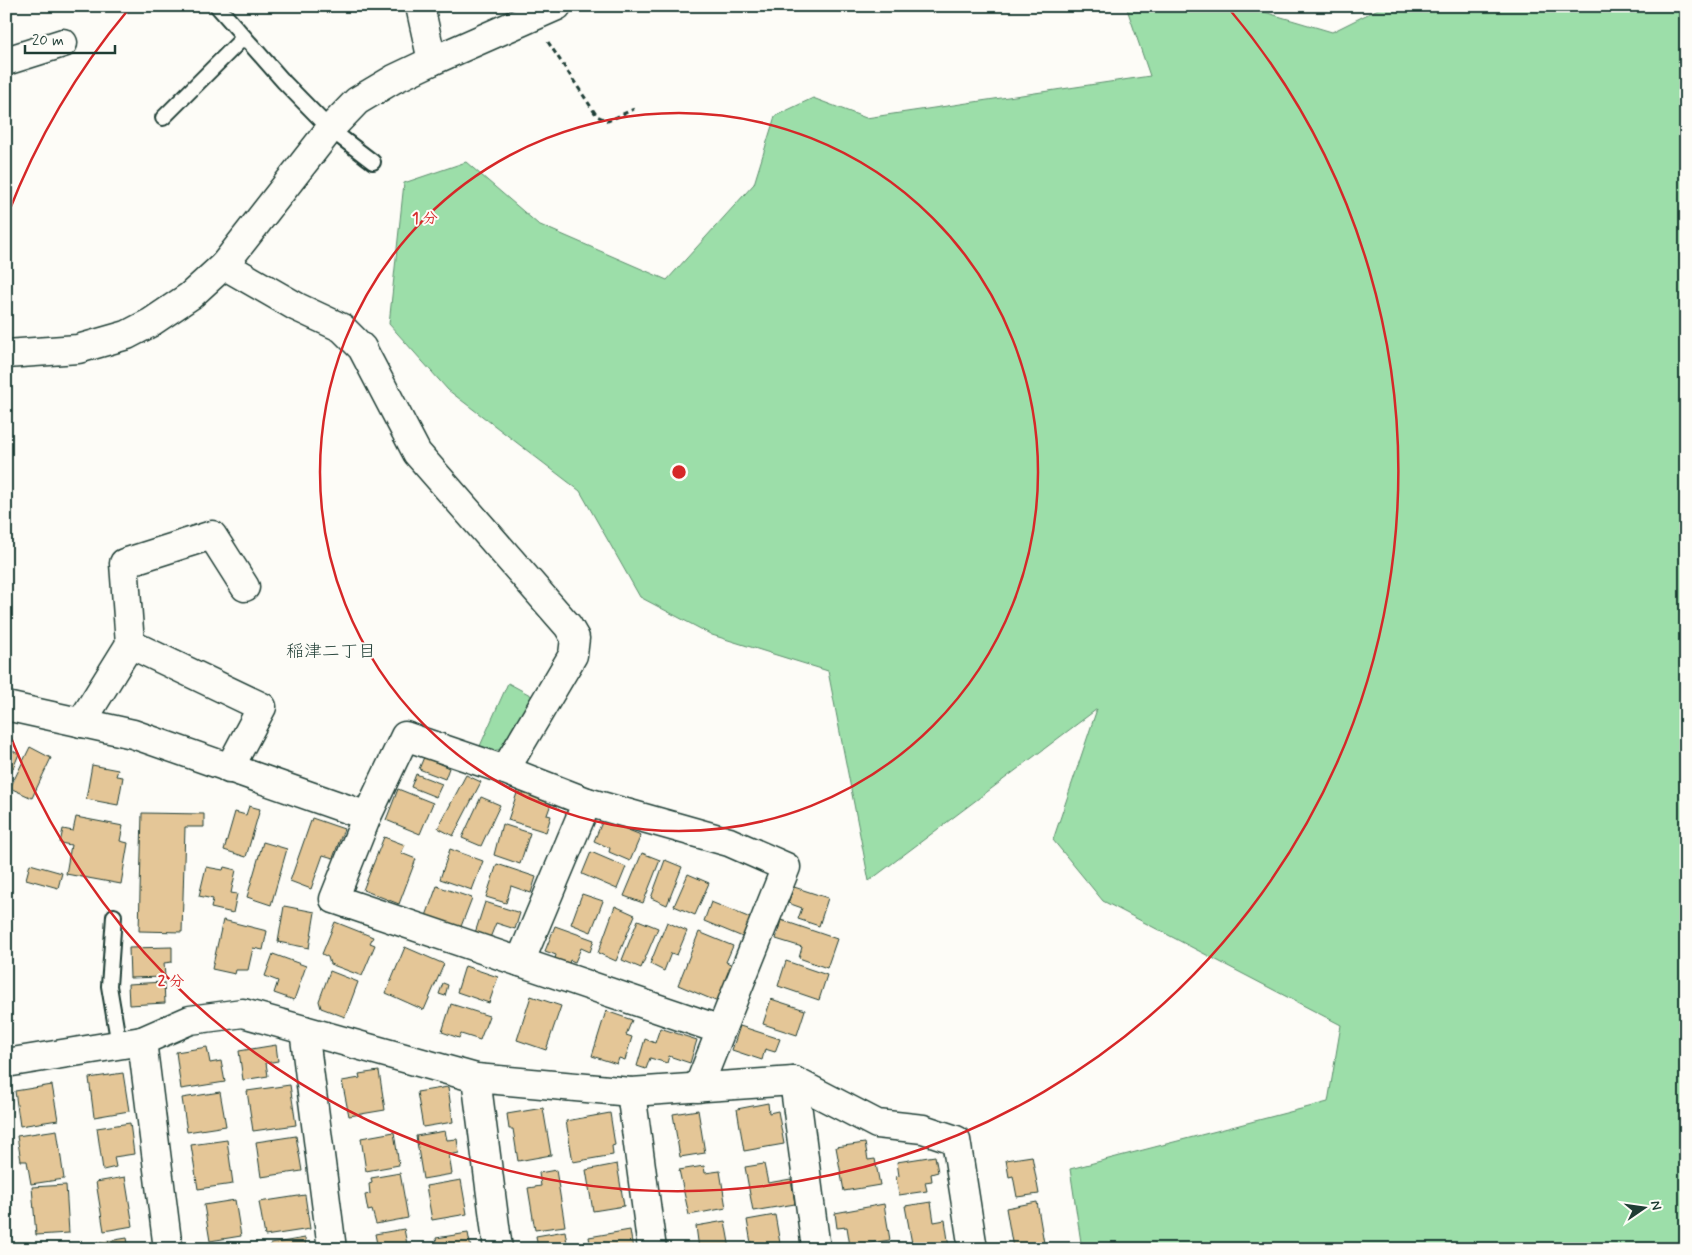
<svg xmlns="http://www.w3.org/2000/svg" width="1692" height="1255" viewBox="0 0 1692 1255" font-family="Mynerve,'Klee One',sans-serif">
<rect width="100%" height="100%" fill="#fdfcf7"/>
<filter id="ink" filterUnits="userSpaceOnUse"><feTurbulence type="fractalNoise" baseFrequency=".02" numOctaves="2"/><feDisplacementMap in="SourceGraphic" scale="10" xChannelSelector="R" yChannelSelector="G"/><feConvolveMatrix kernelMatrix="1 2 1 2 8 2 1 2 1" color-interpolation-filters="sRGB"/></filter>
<g filter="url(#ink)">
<!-- green -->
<g fill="#9cdea9" stroke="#5e8e6e">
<polygon points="1126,6 1244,6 1332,32 1384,6 1686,6 1686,1249 1082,1249 1070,1169 1328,1102 1341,1025 1103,901 1053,840 1097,709 869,881 828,671 712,635 640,597 580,491 448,390 389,324 404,183 466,162 538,224 667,280 754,184 775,116 813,98 866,118 1150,76"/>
<polygon points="508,683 532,696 506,748 493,751 480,746"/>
</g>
<!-- building -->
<g fill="#e4c697" stroke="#1f3d34">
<polygon points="30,747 51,758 32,798 10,788"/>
<polygon points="6,748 19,754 6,785"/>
<polygon points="424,757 449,768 445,779 419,769"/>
<polygon points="92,765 118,770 116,776 123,777 118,805 86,799"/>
<polygon points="416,774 442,784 436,797 411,787"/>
<polygon points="466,775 481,782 453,836 438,828"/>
<polygon points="398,789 433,803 420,834 386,820"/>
<polygon points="518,790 552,801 547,815 551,816 546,832 508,820"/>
<polygon points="481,797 500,805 481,846 462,838"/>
<polygon points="249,806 260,809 246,857 224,850 235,812 246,815"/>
<polygon points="142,813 204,814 204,827 185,827 182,932 139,931"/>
<polygon points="76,817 123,826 120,841 128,843 121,884 66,874 71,845 60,843 63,829 73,831"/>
<polygon points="312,818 344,829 333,858 323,855 311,889 290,881"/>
<polygon points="603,820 641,835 630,861 609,852 610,848 594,841"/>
<polygon points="502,824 530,833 520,864 494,855"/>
<polygon points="384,837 405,845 401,853 416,859 399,904 363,890"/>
<polygon points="263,842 287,849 271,905 247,897"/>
<polygon points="450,849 483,861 472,890 440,879"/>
<polygon points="591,852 626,867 617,889 582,874"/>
<polygon points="642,853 660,860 643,903 624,896"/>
<polygon points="665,860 682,867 667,905 651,898"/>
<polygon points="30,864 62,873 58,888 26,879"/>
<polygon points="497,864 536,877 531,893 511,886 506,903 486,897"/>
<polygon points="206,867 223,870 224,867 236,870 231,893 237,894 233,913 211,908 213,899 199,896"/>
<polygon points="688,874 709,883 695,915 674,906"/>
<polygon points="437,886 472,898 460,929 426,916"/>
<polygon points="794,887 828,898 819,926 798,919 802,908 788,903"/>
<polygon points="582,894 603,901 591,932 571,924"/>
<polygon points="485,902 520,913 515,929 496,923 490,938 475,933"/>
<polygon points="711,902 753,919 745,938 704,921"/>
<polygon points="284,906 315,912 309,948 278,942"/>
<polygon points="615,906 635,915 616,961 598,953"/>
<polygon points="223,920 267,931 263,950 253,948 248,970 236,970 235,974 212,969"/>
<polygon points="638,920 658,928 641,968 622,960"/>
<polygon points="781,920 837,939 827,968 799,958 802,947 776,939"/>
<polygon points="335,922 373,937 370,943 375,945 362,976 330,964 328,957 322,954"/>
<polygon points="667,922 687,931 677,955 671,953 664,971 650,964"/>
<polygon points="555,926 594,940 590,952 581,948 575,962 570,960 568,967 554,962 556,955 545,951"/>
<polygon points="699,932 733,946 726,962 733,965 718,1002 678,985"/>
<polygon points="172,947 172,962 164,963 165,977 130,978 129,948"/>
<polygon points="405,947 444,964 424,1010 386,993"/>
<polygon points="273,954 306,966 294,1000 274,993 278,981 265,976"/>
<polygon points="786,961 827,975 819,1000 778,986"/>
<polygon points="465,966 498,977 489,1003 457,992"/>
<polygon points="330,971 358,982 345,1017 321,1008 319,1001"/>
<polygon points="164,982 165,1003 129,1005 128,984"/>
<polygon points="443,983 448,985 445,996 439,994"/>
<polygon points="531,996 561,1006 546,1050 517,1040"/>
<polygon points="771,999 805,1010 797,1035 763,1024"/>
<polygon points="451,1004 489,1016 480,1040 461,1034 459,1038 442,1032"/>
<polygon points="606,1011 632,1020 626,1035 632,1037 625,1060 619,1058 617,1064 592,1056"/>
<polygon points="740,1026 780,1039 775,1052 765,1049 762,1060 732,1050"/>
<polygon points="660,1028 697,1040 690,1063 669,1056 667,1063 650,1058 646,1069 637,1066 645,1039 655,1043"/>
<polygon points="6,1030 10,1046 6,1047"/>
<polygon points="276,1045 278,1061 266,1063 268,1076 243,1080 239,1051"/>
<polygon points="207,1047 210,1063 221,1061 225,1082 181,1089 176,1052"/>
<polygon points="379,1071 385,1110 349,1116 342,1081 360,1078 359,1074"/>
<polygon points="123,1073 129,1111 94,1117 89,1078"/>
<polygon points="52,1085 58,1120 20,1126 15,1091"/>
<polygon points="290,1085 296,1125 253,1131 247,1091"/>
<polygon points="448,1087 453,1122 423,1127 417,1092"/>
<polygon points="220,1092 226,1126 187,1132 182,1098"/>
<polygon points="768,1103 769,1113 778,1111 784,1144 744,1151 737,1109"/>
<polygon points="543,1108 551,1155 518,1161 513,1129 509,1129 507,1114"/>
<polygon points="698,1110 705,1153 680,1157 673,1114"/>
<polygon points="610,1113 615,1145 612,1146 613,1155 573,1162 566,1121"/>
<polygon points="130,1123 134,1154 114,1157 116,1167 103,1170 97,1128"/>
<polygon points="57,1130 64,1179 31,1184 27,1161 21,1161 17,1136"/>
<polygon points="445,1131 447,1140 457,1139 459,1153 449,1155 452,1174 423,1179 416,1136"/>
<polygon points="394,1132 399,1165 366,1171 361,1138"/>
<polygon points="296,1136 302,1171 261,1177 256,1142"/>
<polygon points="227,1140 233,1184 198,1189 191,1145"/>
<polygon points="865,1143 868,1160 875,1159 880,1185 844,1191 836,1147"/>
<polygon points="935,1156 938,1172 931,1174 932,1181 925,1182 927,1191 899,1195 896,1177 899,1176 897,1162"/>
<polygon points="1032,1156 1039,1194 1017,1197 1013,1176 1009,1177 1006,1160"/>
<polygon points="617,1164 624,1206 593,1211 586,1170"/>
<polygon points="764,1164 768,1183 791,1179 795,1204 753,1211 745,1167"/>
<polygon points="704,1166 705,1173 720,1171 726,1208 689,1215 679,1170"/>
<polygon points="556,1170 565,1226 535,1230 528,1188 541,1186 539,1173"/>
<polygon points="400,1173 408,1218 376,1224 372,1210 368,1211 365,1195 370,1194 369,1184 372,1183 371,1178"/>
<polygon points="125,1177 133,1226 104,1231 96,1182"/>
<polygon points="461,1180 467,1214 432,1220 426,1186"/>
<polygon points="66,1185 69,1233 36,1235 32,1187"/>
<polygon points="305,1195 310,1229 265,1236 259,1202"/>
<polygon points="235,1200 241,1236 210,1241 204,1205"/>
<polygon points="931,1202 934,1222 945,1220 949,1247 913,1249 905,1206"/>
<polygon points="1037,1202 1044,1243 1013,1248 1006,1208"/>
<polygon points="884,1204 890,1240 850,1246 847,1227 837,1228 835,1213"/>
<polygon points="775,1215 781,1249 752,1249 747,1220"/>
<polygon points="725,1221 730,1249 699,1249 696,1226"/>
<polygon points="404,1229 408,1249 378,1249 375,1234"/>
<polygon points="630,1230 633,1249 591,1249 589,1237"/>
<polygon points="565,1231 568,1249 538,1249 536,1236"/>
<polygon points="468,1233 471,1249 438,1249 436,1238"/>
<polygon points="127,1238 129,1249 97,1249 96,1243"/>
<polygon points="305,1238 306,1249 271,1249 270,1244"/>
</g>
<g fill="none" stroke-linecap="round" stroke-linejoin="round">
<defs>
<g id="service">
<polyline points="217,6 284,82 330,129 373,162"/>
<polyline points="163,118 244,37"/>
<polyline points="114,916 109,986 119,1045"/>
</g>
<g id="minor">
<polyline points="420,6 432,61"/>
<polyline points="6,61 63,43"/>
<polyline points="224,265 297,307 342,328 362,348 417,453 568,626 575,638 573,655 505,770"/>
<polyline points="6,354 78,349 127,335 150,323 190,296 224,265 330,129 357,101 394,79 432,61 557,6"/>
<polyline points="130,644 262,707 229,769"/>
<polyline points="6,706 133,734 367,816"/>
<polyline points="81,723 130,644 124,563 212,535 245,587"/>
<polyline points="520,962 587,802"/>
<polyline points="304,1030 332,1249"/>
<polyline points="142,1041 168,1249"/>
<polyline points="6,1063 142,1041 190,1020 243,1013 476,1078 631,1092 794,1081 877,1124 923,1129 956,1140 973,1249"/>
<polyline points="476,1078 498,1249"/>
<polyline points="794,1081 816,1249"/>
<polyline points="698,1088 786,867 729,842 587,802 505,770 405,736 367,816 334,899 721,1030"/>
<polyline points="631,1092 652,1249"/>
</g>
</defs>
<!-- service casing -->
<use href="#service" stroke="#1f3d34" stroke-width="18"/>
<!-- minor casing -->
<use href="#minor" stroke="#1f3d34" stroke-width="31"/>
<!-- path -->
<polyline stroke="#1f3d34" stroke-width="3" stroke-dasharray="5 4" stroke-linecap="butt" points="548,42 597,116 608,121 634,109"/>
<!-- service -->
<use href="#service" stroke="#fdfcf7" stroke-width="14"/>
<!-- minor -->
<use href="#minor" stroke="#fdfcf7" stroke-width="28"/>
</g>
</g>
<!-- distance rings -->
<g fill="none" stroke="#d62828" stroke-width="2.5">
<circle cx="679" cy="472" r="359"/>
<path d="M8 214A719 719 0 0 1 128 10M1230 10A719 719 0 1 1 8 730"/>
</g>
<g text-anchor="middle" stroke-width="4" stroke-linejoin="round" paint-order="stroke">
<!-- neighbourhood labels -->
<g font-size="18" fill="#1f3d34" stroke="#fdfcf7">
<text x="331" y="657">稲津二丁目</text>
</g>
</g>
<circle cx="679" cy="472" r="8" fill="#d62828" stroke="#fdfcf7" stroke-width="2.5"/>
<g font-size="15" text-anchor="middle" font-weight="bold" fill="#d62828" stroke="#fdfcf7" stroke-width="4" stroke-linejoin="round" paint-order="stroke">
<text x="425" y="223">1 分</text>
<text x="171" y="986">2 分</text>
</g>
<!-- margin -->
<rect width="1692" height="1255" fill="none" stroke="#fdfcf7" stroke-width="25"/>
<rect x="12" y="12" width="1667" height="1230" fill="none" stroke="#1f3d34" stroke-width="2" filter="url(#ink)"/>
<!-- north arrow -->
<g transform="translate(1644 1208) rotate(77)" stroke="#fdfcf7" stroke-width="4" paint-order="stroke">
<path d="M0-4L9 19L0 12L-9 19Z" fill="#1f3d34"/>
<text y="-8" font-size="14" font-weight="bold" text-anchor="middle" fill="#1f3d34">N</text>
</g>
<!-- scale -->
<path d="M25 45v8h90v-8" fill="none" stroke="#1f3d34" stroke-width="2.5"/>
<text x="32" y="45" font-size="15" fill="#1f3d34" stroke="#fdfcf7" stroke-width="4" paint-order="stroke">20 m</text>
</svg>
